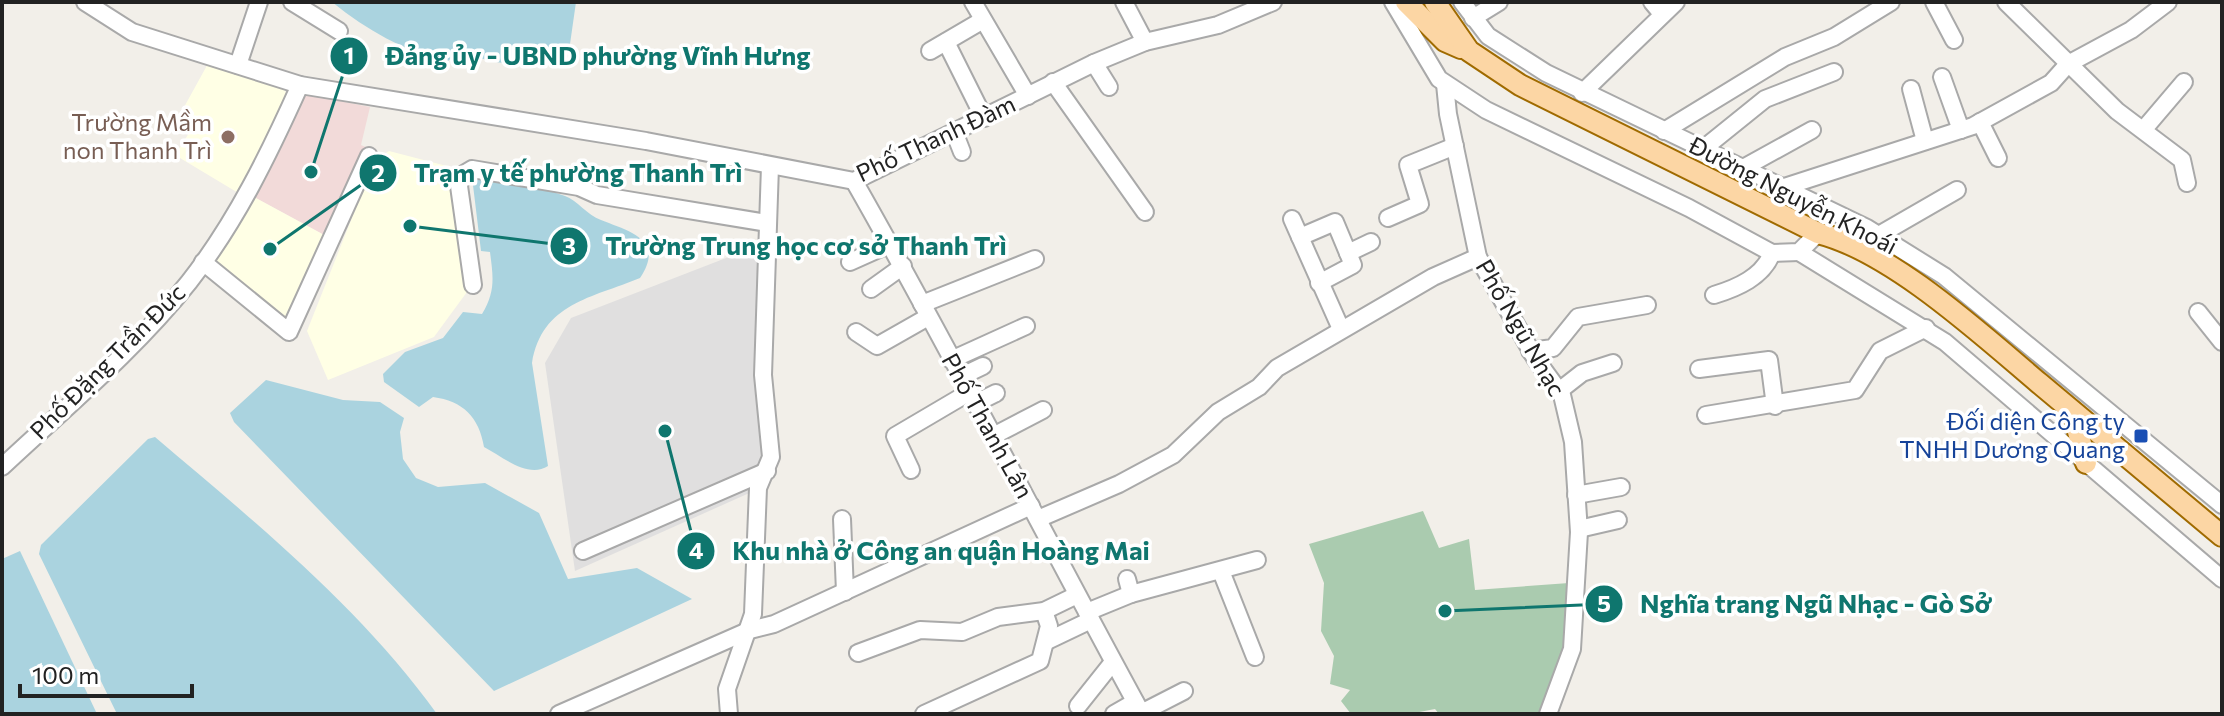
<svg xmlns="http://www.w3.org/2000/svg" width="2224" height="716" viewBox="0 0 2224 716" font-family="Commissioner,sans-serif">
<rect width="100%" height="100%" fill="#f2efe9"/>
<!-- residential -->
<polygon fill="#e0dfdf" points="770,241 765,486 575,571 545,363 571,318"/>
<!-- commercial -->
<polygon fill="#f2dad9" points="305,94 370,107 361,145 368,148 326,236 254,197"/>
<!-- education -->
<g fill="#ffffe5">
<polygon points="210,60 282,87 287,94 240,194 175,155 198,119 183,109"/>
<polygon points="389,151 466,171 475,281 434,337 328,380 307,331 375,160"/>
<polygon points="254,197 326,236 285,324 211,262"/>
</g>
<!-- cemetery -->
<polygon fill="#aacbaf" points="1423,511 1439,548 1469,539 1475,590 1569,583 1567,644 1540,714 1439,714 1435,709 1409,714 1351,714 1341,701 1350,690 1330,684 1334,656 1321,631 1324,583 1309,544"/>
<!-- water -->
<g fill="#aad3df">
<path d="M332,2H576L570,44C532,66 499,71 461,49L447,62C403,50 368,31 332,2Z"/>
<path d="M472,177C501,183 537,185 565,196C577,200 587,215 601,220C628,231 666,239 640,278C592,298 542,303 532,363L548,466C528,479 503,457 484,447C479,417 463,401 433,397L419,407L384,382L383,374L405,352L443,338L463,312L482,314C496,291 493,276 490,252L481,251Z"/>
<polygon points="266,380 343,400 380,402 404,418 400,432 403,459 416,478 438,487 485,483 539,513 568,579 637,568 692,599 494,691 234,422 230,413"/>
<path d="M155,437C255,522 360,607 437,714H117L39,554L41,545L148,439Z"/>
<polygon points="20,551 97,714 2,714 2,559"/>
</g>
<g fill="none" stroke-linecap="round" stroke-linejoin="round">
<defs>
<g id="minor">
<polyline points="85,2 132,32 300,85 646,141 854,181 1094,63 1145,42 1218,25 1273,2"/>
<polyline points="292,2 339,31"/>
<polyline points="973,2 1028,96"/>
<polyline points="1124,2 1145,42"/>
<polyline points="1393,2 1439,79 1486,110 1689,208 1772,253 1799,252 1818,233"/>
<polyline points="1462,2 1488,36 1546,73 1867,228 1944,276 2222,505"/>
<polyline points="1652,2 1662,14"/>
<polyline points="1934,2 1954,40"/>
<polyline points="2006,2 2117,111 2182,160 2187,183"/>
<polyline points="1473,18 1499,2"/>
<polyline points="946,42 984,118"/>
<polyline points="930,51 983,20"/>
<polyline points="1094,63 1109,87"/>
<polyline points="238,65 259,2"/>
<polyline points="1942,77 1961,130"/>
<polyline points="1053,82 1145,212"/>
<polyline points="1445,84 1448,114 1478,257 1535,358 1562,395 1573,442 1579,532 1572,649 1548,714"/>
<polyline points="1911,89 1925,141"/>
<polyline points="1582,93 1676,2"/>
<polyline points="1980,122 1998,158"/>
<polyline points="2144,129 2184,82"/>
<polyline points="1664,131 1785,57 1834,37 1891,2"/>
<polyline points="955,134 962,152"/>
<polyline points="1703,149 1765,99 1834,72"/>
<polyline points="1745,167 1812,130"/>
<path d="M854,181C954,356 1045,537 1142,714"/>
<polyline points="1781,188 1973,126 2051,83 2068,64 2131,30 2168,2"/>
<polyline points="1388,218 1420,204 1408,165 1455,146"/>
<polyline points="1292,219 1341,329"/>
<polyline points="1879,235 1957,190"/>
<polyline points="1300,237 1335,222 1353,265 1319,283"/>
<polyline points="1799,252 1945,342 2222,579"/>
<polyline points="1348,253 1371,242"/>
<polyline points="203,262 289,332 369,156"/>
<polyline points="850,262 890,244"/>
<polyline points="473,285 459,186 462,175 472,169 579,187 597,195 767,223"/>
<polyline points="871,289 903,266"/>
<path d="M1714,295C1737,288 1763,277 1772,253"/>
<polyline points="922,304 1035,259"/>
<polyline points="2198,312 2222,342"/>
<polyline points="856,332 877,346 928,317"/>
<polyline points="1530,351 1553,348 1578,317 1647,305"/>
<polyline points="951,360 1026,326"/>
<polyline points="1699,369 1769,360 1775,406"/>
<polyline points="960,377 983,366"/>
<polyline points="1559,391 1582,373 1613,363"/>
<polyline points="974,404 996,393"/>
<polyline points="1706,415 1855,390 1880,351 1926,328"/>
<polyline points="993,436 1043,410"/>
<path d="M2,467C66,407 135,350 189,282C236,222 269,154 300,85"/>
<polyline points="911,470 895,436 968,393"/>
<polyline points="1576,495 1621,487"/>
<polyline points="842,519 845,592"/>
<polyline points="1038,519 1119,484 1173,455 1218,412 1259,387 1277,368 1433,277 1478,257"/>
<polyline points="1579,529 1618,520"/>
<polyline points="583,551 767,471"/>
<polyline points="1221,571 1255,657"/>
<polyline points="1131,594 1257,560"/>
<polyline points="1087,612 1131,594 1127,579"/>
<polyline points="1047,641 1091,620"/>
<polyline points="858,653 920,630 962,632 998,617 1044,611 1077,595"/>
<polyline points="1078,706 1113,662"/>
<polyline points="1141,713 1184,691"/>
<polyline points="559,714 750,630 774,624 1031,506"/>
<polyline points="729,714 727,689 753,614 758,488 771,457 763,375 770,166"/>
<polyline points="924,714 1040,661 1049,626 1044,611"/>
<polyline points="1114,714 1135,702"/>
</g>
<g id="major">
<polyline points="1406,2 1445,41 1461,48"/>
<path d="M1435,2L1469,51L1520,85L1818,233C1891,251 1981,334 2039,383C2100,434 2161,485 2222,536"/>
<polyline points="2073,412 2086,463"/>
</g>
</defs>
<!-- minor casing -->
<use href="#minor" stroke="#a9a9a9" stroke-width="20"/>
<!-- major casing -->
<use href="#major" stroke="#a06b00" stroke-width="24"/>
<!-- minor -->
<use href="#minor" stroke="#fff" stroke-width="16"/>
<!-- major -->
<use href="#major" stroke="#fcd6a4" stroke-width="20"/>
</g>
<!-- markers -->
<circle fill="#8d6e63" stroke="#fff" stroke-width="3" cx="228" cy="137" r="8"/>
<rect fill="#1a4fb4" stroke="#fff" stroke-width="3" x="2133" y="428" width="16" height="16" rx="4"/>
<g text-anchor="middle" stroke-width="7" stroke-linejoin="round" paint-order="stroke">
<!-- education labels -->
<g font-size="24" fill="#785e54" stroke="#fff" text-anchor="end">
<text x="212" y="131">Trường Mầm<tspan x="212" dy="28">non Thanh Trì</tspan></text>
</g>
<!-- street labels -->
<g font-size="24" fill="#222" stroke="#fff">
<text transform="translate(936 139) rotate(-25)" y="8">Phố Thanh Đàm</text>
<text transform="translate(1793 196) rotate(27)" y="8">Đường Nguyễn Khoái</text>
<text transform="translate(1520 328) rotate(60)" y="8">Phố Ngũ Nhạc</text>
<text transform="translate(108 362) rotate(-45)" y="8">Phố Đặng Trần Đức</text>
<text transform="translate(987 426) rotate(61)" y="8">Phố Thanh Lân</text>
</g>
<!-- transit labels -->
<g font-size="24" fill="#164399" stroke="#fff" text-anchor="end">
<text x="2125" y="430">Đối diện Công ty<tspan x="2125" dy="28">TNHH Dương Quang</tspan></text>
</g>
</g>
<!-- callouts -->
<path fill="none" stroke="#0f766e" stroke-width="3" d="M311 172L349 56M270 249L378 173M410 226L569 246M665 431L696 551M1445 611L1604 604"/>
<g fill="#0f766e" stroke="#fff" stroke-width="3">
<circle cx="311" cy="172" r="8"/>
<circle cx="270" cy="249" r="8"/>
<circle cx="410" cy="226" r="8"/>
<circle cx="665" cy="431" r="8"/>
<circle cx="1445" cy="611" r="8"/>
<circle cx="349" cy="56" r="20"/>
<circle cx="378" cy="173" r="20"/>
<circle cx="569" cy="246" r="20"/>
<circle cx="696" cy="551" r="20"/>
<circle cx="1604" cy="604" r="20"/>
</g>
<g font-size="24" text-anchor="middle" font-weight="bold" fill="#fff">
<text x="349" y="64">1</text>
<text x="378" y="182">2</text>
<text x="569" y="255">3</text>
<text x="696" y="559">4</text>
<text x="1604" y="612">5</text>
</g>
<g font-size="26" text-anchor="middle" font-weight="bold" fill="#0f766e" stroke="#fff" stroke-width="7" stroke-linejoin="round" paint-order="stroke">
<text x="598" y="65">Đảng ủy - UBND phường Vĩnh Hưng</text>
<text x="578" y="182">Trạm y tế phường Thanh Trì</text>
<text x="806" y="255">Trường Trung học cơ sở Thanh Trì</text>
<text x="941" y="560">Khu nhà ở Công an quận Hoàng Mai</text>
<text x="1816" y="613">Nghĩa trang Ngũ Nhạc - Gò Sở</text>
</g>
<!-- border -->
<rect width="2224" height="716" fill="none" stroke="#222222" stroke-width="8"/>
<!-- scale -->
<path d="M20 684v12h172v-12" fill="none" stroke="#222222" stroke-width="4"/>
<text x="32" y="684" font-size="24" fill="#222222" stroke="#ffffff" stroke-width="6" paint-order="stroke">100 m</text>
</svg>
